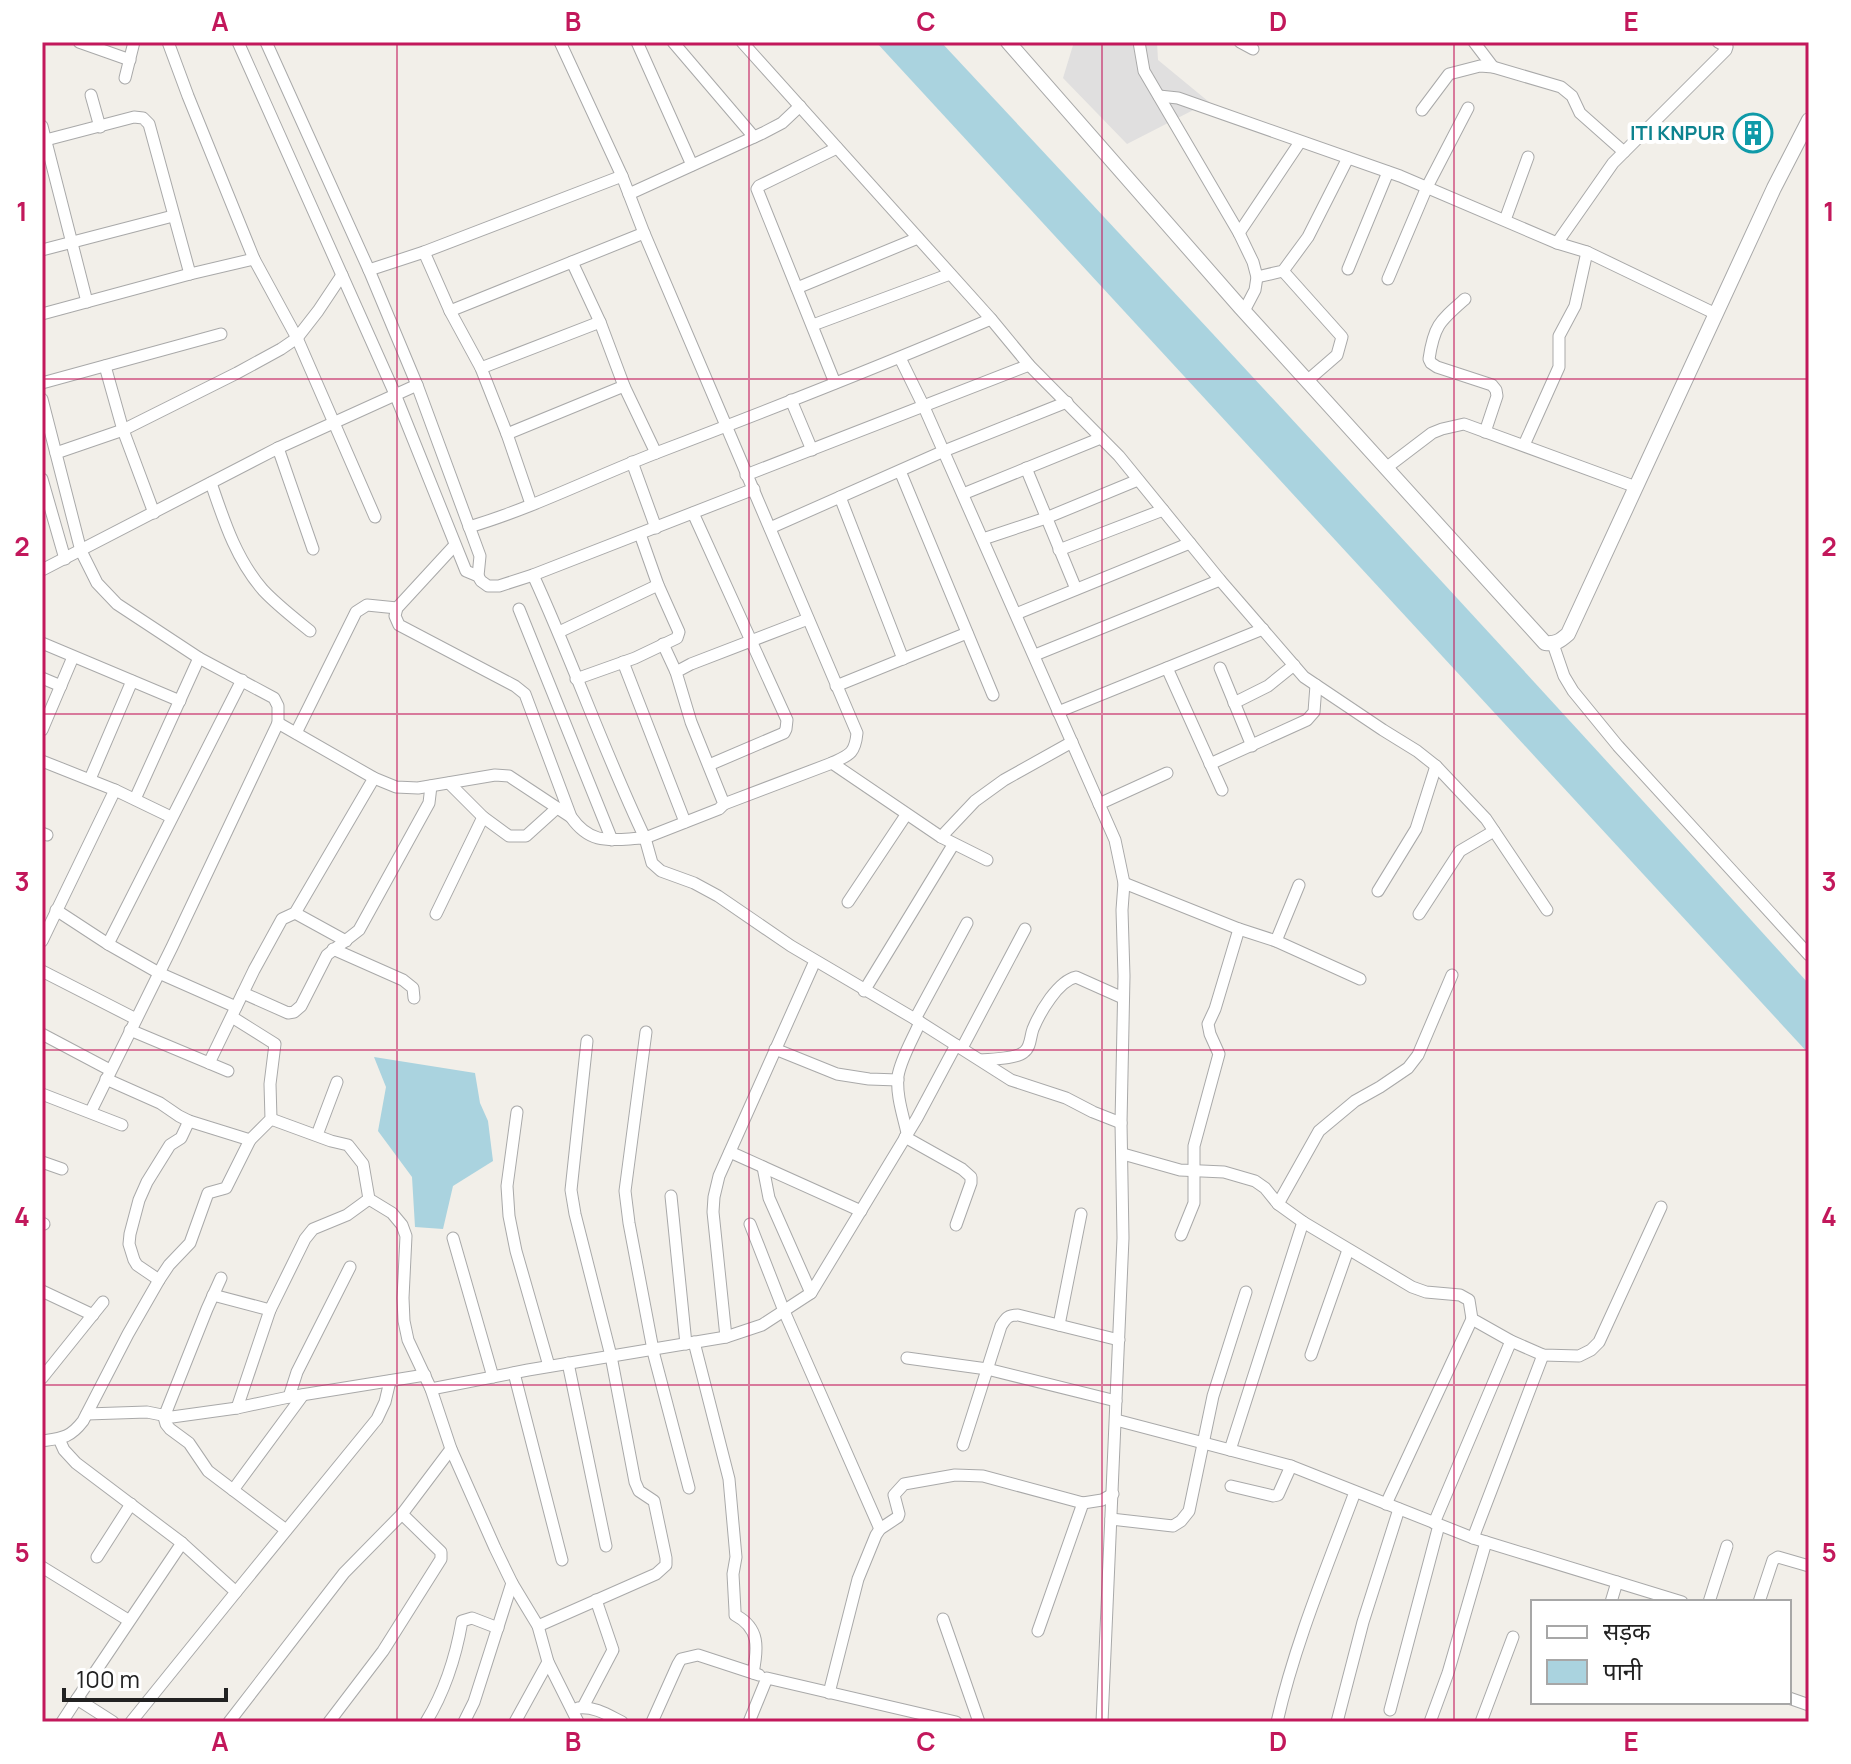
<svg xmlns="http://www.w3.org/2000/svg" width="1851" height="1764" viewBox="0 0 1851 1764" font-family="Manrope,'Noto Sans Devanagari',sans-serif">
<rect width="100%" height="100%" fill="#f2efe9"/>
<!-- residential -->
<polygon fill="#e0dfdf" points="1074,42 1157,42 1158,60 1209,102 1127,144 1063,78"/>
<!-- water -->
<g fill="#aad3df">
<path d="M876,42H941C1232,354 1523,667 1809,984V1054Z"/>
<polygon points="374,1057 475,1073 480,1103 488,1121 493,1161 453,1186 443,1229 415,1227 412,1177 378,1131 386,1087"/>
</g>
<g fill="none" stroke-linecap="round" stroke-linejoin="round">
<defs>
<g id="minor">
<polyline points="79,42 130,60"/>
<polyline points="168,42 188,96 254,259 297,338 375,517"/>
<polyline points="238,42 395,394 466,571 478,576 481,581 488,586 499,586 533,575 754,489"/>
<polyline points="266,42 369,270 417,385 480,556 478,576"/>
<path d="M560,42L622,176L644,233L857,733C855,754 849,755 832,763L941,837L987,860"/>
<polyline points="637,42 692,165"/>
<polyline points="673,42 754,137"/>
<polyline points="742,42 991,319 1029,365 1119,456 1220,580 1304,677 1383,730 1417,751 1436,766 1486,819 1547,910"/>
<polyline points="1139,42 1144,71 1239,233 1253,262 1257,277 1255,290 1244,311"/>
<polyline points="1240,42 1253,49"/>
<polyline points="1474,42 1493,67"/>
<polyline points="125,78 134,42"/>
<polyline points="91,95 100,127"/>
<polyline points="1159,96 1178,98 1400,176 1557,243 1587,252 1716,314"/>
<polyline points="1422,110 1449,74 1480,66 1493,67 1561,87 1572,96 1580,113 1624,152"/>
<polyline points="42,126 87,302"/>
<polyline points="42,141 134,117 143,118 149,124 190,274"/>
<polyline points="629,194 763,133 782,123 800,106"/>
<polyline points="1505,220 1528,157"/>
<polyline points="1239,233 1300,142"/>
<polyline points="1557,243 1613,163 1726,50 1727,47 1718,42"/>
<polyline points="42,250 173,216"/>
<polyline points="424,252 450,311 481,368 507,434 531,504"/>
<polyline points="572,262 600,322"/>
<polyline points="1348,269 1388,172"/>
<polyline points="369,270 424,252 622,176"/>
<polyline points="1283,271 1342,337 1337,355 1307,381"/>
<polyline points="1257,277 1283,271 1308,237 1348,158"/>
<polyline points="1388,279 1427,187 1468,108"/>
<polyline points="797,288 918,238"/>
<path d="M1465,299C1440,321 1434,325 1429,359L1431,363L1437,367L1492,385L1496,390L1497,396L1485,432"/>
<polyline points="450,311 644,233"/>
<polyline points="42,314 190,274 254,259"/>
<polyline points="813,325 950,274"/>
<polyline points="900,358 924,407 1115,840 1124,883 1122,910 1124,976 1121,1123 1123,1238 1102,1722"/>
<polyline points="105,366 123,430 154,513"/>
<polyline points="481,368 600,322 624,386 507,434"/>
<polyline points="42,383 221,334"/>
<polyline points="835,383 757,189 759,186 837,148"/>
<polyline points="624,386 656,453"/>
<polyline points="42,399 81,551 97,583 117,604 199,658 274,698 278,706 278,723"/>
<polyline points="791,400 812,450"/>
<polyline points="1524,445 1559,367 1559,336 1575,306 1587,252"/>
<polyline points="278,448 313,549"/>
<polyline points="56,453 123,430 237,373 281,349 297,338 318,311 342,275"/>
<polyline points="632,462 656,528"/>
<polyline points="1026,468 1076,589"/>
<polyline points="1386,468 1432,433 1442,429 1464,424 1636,487"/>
<polyline points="900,471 993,695"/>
<polyline points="746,475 1029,365"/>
<polyline points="42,479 65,559"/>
<path d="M211,483C224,521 236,559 263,590C277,605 294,618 310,631"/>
<polyline points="963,494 1101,438"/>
<polyline points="840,497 903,659"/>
<polyline points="693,513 787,720 786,729 784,733 709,765"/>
<path d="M469,527C533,508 594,477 656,453C769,410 881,366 991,319"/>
<polyline points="770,528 944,451 1067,402"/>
<polyline points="983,539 1046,518 1138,480"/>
<path d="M455,545L397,608L395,616L399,625L515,686L525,694L571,817C592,847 613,839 645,838L652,863L661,871L694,883L718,896L791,946L915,1019L1011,1080L1066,1098L1093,1112L1121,1123"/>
<polyline points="1059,550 1163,510"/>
<polyline points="42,570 278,448 417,385"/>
<path d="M533,575C573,662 604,752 645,838L719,809L724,804L691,722L676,672L691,664L808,619"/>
<polyline points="519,609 612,840"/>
<polyline points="1016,614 1190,543"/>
<polyline points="559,632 658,585"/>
<polyline points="42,643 180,701"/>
<polyline points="663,644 676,672"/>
<polyline points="1553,644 1564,676 1573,691 1618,746 1809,955"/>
<polyline points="1035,655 1220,580"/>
<polyline points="623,662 685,822"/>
<polyline points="1167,668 1222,790"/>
<polyline points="1220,668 1252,746"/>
<polyline points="42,678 61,686"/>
<polyline points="576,679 635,658 677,638 679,632 658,585 640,534"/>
<polyline points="836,686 967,633"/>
<polyline points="1234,703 1268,686 1294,665"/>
<polyline points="1058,712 1263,629"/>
<polyline points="42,730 73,657"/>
<polyline points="296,733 356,612 367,605 397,608"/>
<polyline points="42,761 115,790 171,817"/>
<polyline points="1210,764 1307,720 1314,712 1316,685"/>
<polyline points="90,779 132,681"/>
<polyline points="449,783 483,817 509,836 526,836 557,808"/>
<polyline points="135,799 199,658"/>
<polyline points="724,804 832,763"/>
<polyline points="1099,804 1167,773"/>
<polyline points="42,833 47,835"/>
<polyline points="941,837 975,801 1004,780 1072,742"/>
<polyline points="1124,883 1239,929 1276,941 1360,979"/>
<polyline points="1378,891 1416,829 1436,766"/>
<polyline points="848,902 906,815"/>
<polyline points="56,910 108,944 159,973 236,1007"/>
<polyline points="295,913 346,941"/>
<polyline points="436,914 483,817"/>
<polyline points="1419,914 1460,851 1494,831"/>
<polyline points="42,941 115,790"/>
<polyline points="1276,941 1299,885"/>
<polyline points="108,944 242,680"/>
<polyline points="333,949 403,980 413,988 414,998"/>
<polyline points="42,971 136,1019"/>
<polyline points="864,991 953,845"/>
<polyline points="243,993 288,1013 294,1012 301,1006 327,955 359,930 429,803 431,786"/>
<polyline points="915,1019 967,923"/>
<polyline points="130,1030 228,1071"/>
<polyline points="646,1032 625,1191 629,1223 654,1355 689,1488"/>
<polyline points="42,1034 110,1070"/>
<polyline points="962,1048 1025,929"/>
<polyline points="775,1049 837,1074 869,1079 898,1080"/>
<path d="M981,1060C991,1059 1016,1059 1024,1052C1031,1047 1030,1037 1033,1029C1040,1012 1058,981 1076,977L1123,998"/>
<polyline points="209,1063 254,970 282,919 295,913 374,778"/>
<polyline points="106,1079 160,1103 179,1116 189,1121 250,1140"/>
<polyline points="42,1094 122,1125"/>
<polyline points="91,1111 172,947 278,723 374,778 396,787 418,788 495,775 509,776 571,817"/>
<polyline points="517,1112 507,1186 509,1216 516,1251 549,1366"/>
<polyline points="271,1119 331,1141 348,1145 363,1164 369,1199 392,1213 402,1225 406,1236 403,1298 404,1321 408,1340 431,1389 451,1449 495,1548 512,1583 538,1626 548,1662 578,1722"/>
<path d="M907,1133C903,1115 896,1095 898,1076C901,1058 913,1039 920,1022"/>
<polyline points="317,1135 337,1082"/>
<polyline points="905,1137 962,1169 971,1177 971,1183 956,1225"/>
<polyline points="730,1152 861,1211"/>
<polyline points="1123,1154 1180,1170 1224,1172 1255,1181 1265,1188 1278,1204 1303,1222 1412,1287 1426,1292 1460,1295 1469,1300 1472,1319 1511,1341 1543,1355 1579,1356 1591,1350 1599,1342 1661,1207"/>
<polyline points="42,1162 62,1169"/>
<polyline points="763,1167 769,1198 811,1293"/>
<polyline points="671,1196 686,1344"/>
<polyline points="1278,1204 1319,1131 1355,1101 1380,1087 1408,1068 1418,1055 1452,975"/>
<polyline points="42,1223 44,1224"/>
<polyline points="750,1224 784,1311 880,1529"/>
<polyline points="1181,1235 1194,1203 1194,1146 1219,1054 1210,1034 1208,1024 1215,1009 1239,929"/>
<polyline points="453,1238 493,1377"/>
<polyline points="221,1278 207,1309 164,1417 166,1424 170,1429 189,1443 208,1471 286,1530"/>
<polyline points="159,1280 137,1265 134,1260 129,1244 130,1234 139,1200 147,1182 170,1145 181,1138 189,1121"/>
<polyline points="42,1291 93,1315"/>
<polyline points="213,1295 270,1310"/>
<polyline points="1059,1325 1081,1214"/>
<polyline points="726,1337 713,1212 714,1197 719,1176 815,961"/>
<path d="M694,1342L729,1479L736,1557L733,1574L735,1611V1615C760,1628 758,1648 753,1673"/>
<polyline points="1311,1355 1348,1250"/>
<polyline points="907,1358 987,1369 1116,1401"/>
<polyline points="568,1363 606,1546"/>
<polyline points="514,1373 562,1560"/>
<polyline points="42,1378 103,1302"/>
<polyline points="431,1389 528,1370 726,1337 762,1325 811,1293 917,1118 956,1045"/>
<polyline points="289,1397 297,1372 350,1267"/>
<polyline points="237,1408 270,1310 305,1239 313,1229 347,1215 369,1199"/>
<polyline points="87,1414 147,1412 172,1417 237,1408 289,1397 425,1375"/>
<polyline points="1116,1420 1291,1466 1473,1538 1682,1602"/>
<polyline points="59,1439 64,1450 76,1463 182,1543"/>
<path d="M42,1441C62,1438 70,1438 83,1421L128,1334L159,1280L169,1265L190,1243L208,1193L226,1188L250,1140L271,1119L270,1084L275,1044L232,1017"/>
<path d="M963,1445L1001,1326C1006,1318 1008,1315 1018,1315L1119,1340"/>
<polyline points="1230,1450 1303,1222"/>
<polyline points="1231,1486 1273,1496 1278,1495 1291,1466"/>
<polyline points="233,1490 303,1395"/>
<polyline points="1386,1504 1472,1319"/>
<polyline points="1111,1519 1173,1526 1181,1521 1189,1511 1213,1396 1246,1292"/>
<polyline points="1434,1523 1511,1341"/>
<polyline points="1473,1538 1543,1355"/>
<polyline points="97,1557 131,1504"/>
<polyline points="42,1567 128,1620"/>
<polyline points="236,1592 377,1419 385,1402 390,1381"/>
<polyline points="1611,1602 1617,1582"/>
<polyline points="1709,1602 1727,1546"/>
<polyline points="1759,1602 1773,1560 1778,1557 1809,1566"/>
<polyline points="943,1619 979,1722"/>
<polyline points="538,1626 656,1574 666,1565 666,1558 654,1501 639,1491 635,1482 611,1356 575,1214 571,1190 587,1041"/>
<polyline points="1038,1631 1083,1503"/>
<polyline points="829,1693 858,1579 876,1535 880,1529 898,1517 899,1514 894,1495 904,1484 955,1475 983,1476 1083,1503 1102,1500 1113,1494"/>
<polyline points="1789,1698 1809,1705"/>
<polyline points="583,1707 613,1650 596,1600"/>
<path d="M578,1708C594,1706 608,1715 622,1722"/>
<polyline points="1390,1710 1439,1525"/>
<polyline points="62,1722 77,1699"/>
<polyline points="113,1722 77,1699 182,1543 236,1592 131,1722"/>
<polyline points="229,1722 344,1573 402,1514 451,1449"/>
<polyline points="329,1722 383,1651 441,1559 441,1552 402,1514"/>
<path d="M426,1722C445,1691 456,1656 462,1621L472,1618L498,1628"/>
<polyline points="464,1722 474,1702 512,1583"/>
<polyline points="515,1722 548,1662"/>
<polyline points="652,1722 678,1664 681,1659 698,1655 759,1675"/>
<polyline points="749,1722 767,1678 956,1722"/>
<path d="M1277,1722C1295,1643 1327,1567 1355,1492"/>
<polyline points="1337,1722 1363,1622 1399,1509"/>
<polyline points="1430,1722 1448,1673 1486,1542"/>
<polyline points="1481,1722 1513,1637"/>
</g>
<path id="tertiary" d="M1008,42L1241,308L1545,643C1556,644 1560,641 1568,634L1774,188L1809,120"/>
</defs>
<!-- minor casing -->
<use href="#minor" stroke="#a9a9a9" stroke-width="13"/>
<!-- tertiary casing -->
<use href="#tertiary" stroke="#a9a9a9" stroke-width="16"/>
<!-- minor -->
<use href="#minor" stroke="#fff" stroke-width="11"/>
<!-- tertiary -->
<use href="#tertiary" stroke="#fff" stroke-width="14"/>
</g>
<!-- grid -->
<path fill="none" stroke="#c2185b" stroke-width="2" stroke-opacity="0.55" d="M397,42V1722M749,42V1722M1102,42V1722M1454,42V1722M42,379H1809M42,714H1809M42,1050H1809M42,1385H1809"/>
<!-- icons -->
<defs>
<symbol id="building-ring" viewBox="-11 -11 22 22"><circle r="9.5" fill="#fff" stroke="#0f9aa8" stroke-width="1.5"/><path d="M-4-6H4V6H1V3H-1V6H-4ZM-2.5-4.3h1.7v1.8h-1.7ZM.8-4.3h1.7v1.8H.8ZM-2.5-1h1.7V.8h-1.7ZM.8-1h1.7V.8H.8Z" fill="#0f9aa8"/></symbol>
</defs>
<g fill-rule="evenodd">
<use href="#building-ring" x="1731" y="111" width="44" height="44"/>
</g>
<g text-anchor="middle" stroke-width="8" stroke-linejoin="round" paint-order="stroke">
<!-- culture labels -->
<g font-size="20" font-weight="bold" fill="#0d838f" stroke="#fff" text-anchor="end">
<text x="1725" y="140">ITI KNPUR</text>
</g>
</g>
<!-- border -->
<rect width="1851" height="1764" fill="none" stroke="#ffffff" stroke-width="88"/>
<!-- legend -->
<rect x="1531" y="1600" width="260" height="104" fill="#ffffff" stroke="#a7a7a7" stroke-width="2"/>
<rect x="1547" y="1626" width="40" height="12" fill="#ffffff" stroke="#a7a7a7" stroke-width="2"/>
<text x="1603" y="1640" font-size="24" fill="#222222">सड़क</text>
<rect x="1547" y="1660" width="40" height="24" fill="#aad3df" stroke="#a7a7a7" stroke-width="2"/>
<text x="1603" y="1680" font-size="24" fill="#222222">पानी</text>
<!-- scale -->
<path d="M64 1688v12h162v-12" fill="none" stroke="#222222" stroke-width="4"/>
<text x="76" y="1688" font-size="24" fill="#222222" stroke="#ffffff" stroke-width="6" paint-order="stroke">100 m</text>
<rect x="44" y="44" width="1763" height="1676" fill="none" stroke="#c2185b" stroke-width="3"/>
<g font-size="26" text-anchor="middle" font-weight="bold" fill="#c2185b">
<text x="220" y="31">A</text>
<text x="573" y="31">B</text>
<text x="926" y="31">C</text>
<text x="1278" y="31">D</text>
<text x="1631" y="31">E</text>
<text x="22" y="221">1</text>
<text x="1829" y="221">1</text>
<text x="22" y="556">2</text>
<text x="1829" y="556">2</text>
<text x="22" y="891">3</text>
<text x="1829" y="891">3</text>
<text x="22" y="1226">4</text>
<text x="1829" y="1226">4</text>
<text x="22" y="1562">5</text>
<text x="1829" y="1562">5</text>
<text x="220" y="1751">A</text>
<text x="573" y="1751">B</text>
<text x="926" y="1751">C</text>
<text x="1278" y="1751">D</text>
<text x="1631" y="1751">E</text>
</g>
</svg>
